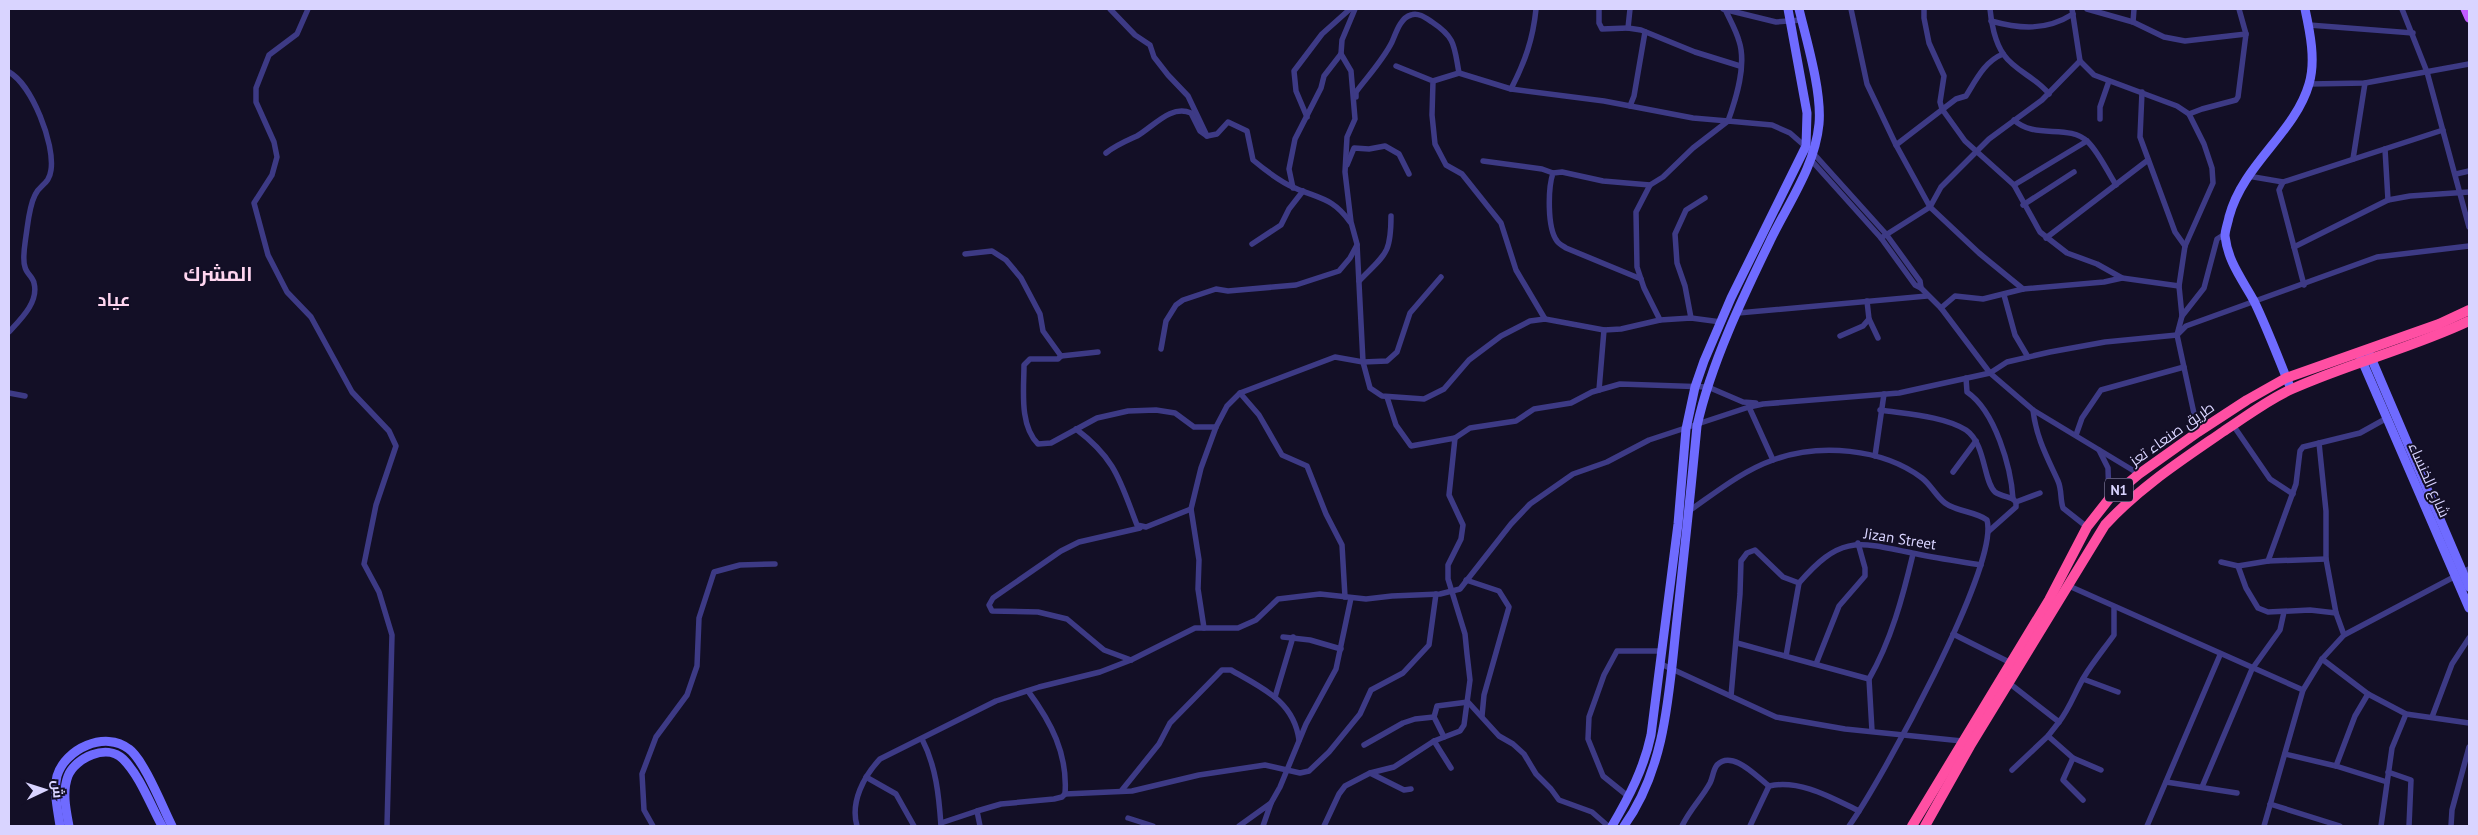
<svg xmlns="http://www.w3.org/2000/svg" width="2478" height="835" viewBox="0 0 2478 835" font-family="'PT Sans',Cairo,sans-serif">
<rect width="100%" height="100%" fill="#130f26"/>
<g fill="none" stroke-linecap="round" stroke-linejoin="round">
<!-- street -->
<g stroke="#3d3a85" stroke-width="5.5">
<polyline points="308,9 297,34 269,55 256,88 256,102 274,142 277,157 272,175 254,203 268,255 287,292 311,317 352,392 389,431 396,446 376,505 364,564 379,592 392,635 387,826"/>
<polyline points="1110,9 1135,35 1150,45 1154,57 1168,75 1188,96 1207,136"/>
<polyline points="1355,9 1342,40 1341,54 1351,71 1355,119 1347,137 1345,172 1351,222 1357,244 1363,362 1370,388 1382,396 1424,399 1444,389 1469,360 1501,336 1530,321 1545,319 1604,330 1621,329 1660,320 1691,318 1721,322"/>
<polyline points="1599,9 1599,23 1602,29 1628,28"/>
<polyline points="1630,9 1628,28 1641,30 1695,52 1740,66"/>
<polyline points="1723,9 1776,22 1802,20"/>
<polyline points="1851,9 1867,84 1896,145 1930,207 1979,253 2023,289"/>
<polyline points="1924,9 1924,18 1929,43 1944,76 1940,102 1942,109 1965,141 2014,185 2040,232 2067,253 2097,264 2122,278 2179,286"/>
<path d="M1990,9C1991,22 1995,43 2004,55C2015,71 2037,78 2049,94"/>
<polyline points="2087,9 2133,22 2164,37 2185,41 2246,34 2239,9"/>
<polyline points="2402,9 2427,72 2469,227"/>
<path d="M1991,21C2020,29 2046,31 2073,14"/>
<polyline points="2133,22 2134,9"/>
<polyline points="2309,25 2413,33"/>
<polyline points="2080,61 2094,75 2177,106 2189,114 2204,144 2212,168 2213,183 2185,246 2179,286 2182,316"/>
<polyline points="1396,66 1433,81 1432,115 1435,144 1446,165 1462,174 1501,223 1516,270 1545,319"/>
<path d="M9,72C32,85 55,144 51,170C49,185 40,184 35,195C29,207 28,223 26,236C25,244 22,259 25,267C26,273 33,277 34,283C39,302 21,319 9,332"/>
<path d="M1433,81L1459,73L1511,89L1604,101L1693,118L1728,121C1736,99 1747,65 1739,41C1736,30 1730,20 1725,9"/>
<polyline points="2310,84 2365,83 2469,64"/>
<path d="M1511,89C1525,62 1533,39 1536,9"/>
<polyline points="2142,92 2140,137 2175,232 2185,246"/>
<path d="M1356,97V92C1368,76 1383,60 1392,42C1396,33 1400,18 1411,15C1418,12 1426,18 1432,22C1456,38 1454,46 1459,73"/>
<polyline points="1630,106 1634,96 1645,32"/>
<polyline points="2189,114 2202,109 2236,100 2238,97 2246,34"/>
<polyline points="1307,117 1296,91 1294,71 1322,34 1350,9"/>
<polyline points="2100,119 2100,107 2109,81"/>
<path d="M2014,120C2035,140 2069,123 2088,142C2099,153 2107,171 2116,185"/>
<path d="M1896,145L1956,99L1966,96C1976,80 1985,61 2003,54"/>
<polyline points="2385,149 2388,200"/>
<path d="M1106,153C1116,145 1126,141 1137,136C1153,127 1171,104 1191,113L1200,131L1207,136L1217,134L1228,122L1247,131L1253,160C1265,170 1280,182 1295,188C1320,199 1333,198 1350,222"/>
<polyline points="2353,159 2365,83"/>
<polyline points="1811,160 1881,238 1915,285 1921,288"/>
<polyline points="1483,161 1542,169 1553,173"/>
<polyline points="1347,165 1354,148 1369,149 1385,146 1399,154 1409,174"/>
<polyline points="2456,174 2469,171"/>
<polyline points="2248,176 2283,182"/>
<polyline points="2014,185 2087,141"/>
<polyline points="1293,188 1289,169 1295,139 1321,88 1324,76 1341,54"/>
<polyline points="2023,205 2074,172"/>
<polyline points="1881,238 1930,207 1941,187 1989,139 2042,100 2080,61 2072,9"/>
<polyline points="2046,238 2148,160"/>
<polyline points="1252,244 1281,225 1289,209 1303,191"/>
<polyline points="2294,247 2388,200 2410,196 2469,192"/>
<path d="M965,254L992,251L1006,260L1021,278L1040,314L1043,331L1061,356L1058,359H1030L1024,365C1024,389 1019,425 1038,444L1051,443L1097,418L1128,411L1156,410L1175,413L1194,427H1216"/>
<path d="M1641,279L1566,248C1563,246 1559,244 1557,241C1547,228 1548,188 1553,173L1562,172L1603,181L1650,185"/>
<path d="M1359,281C1385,254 1391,255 1391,216"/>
<polyline points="2304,285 2279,190 2283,182 2443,130"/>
<polyline points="2004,295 2015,335 2028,357"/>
<polyline points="1867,301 1869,319 1878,338"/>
<polyline points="1941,308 1955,296 1983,299 2023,289 2104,282 2122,278"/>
<polyline points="1738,313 1927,296"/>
<polyline points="1691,318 1685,286 1677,263 1675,234 1686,210 1705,198"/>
<polyline points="1660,320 1644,288 1637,267 1636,212 1650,185 1663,177 1693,148 1728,121 1772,125 1790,133 1814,154 1886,234 1920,281 1921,288 1941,308 1990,373 2033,410 2139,474"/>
<polyline points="2177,335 2186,326 2377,257 2469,246"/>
<polyline points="2177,335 2182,316 2204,288 2217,239 2225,234"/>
<polyline points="1840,336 1863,326 1869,319"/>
<polyline points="1161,349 1166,321 1176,305 1183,300 1216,289 1228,291 1296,285 1339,271 1350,258 1357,245"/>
<polyline points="1061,356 1098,352"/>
<path d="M1966,378L1967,392C1995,411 2011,467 2013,499L2016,502V507L1989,531"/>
<polyline points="1599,390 1604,330"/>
<polyline points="9,393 25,396"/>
<polyline points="1240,393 1259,415 1282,455 1307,466 1326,514 1342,545 1345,597"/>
<polyline points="1749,407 1773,460"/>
<path d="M1880,410C1906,414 1944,416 1966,430C1986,444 1983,481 1995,492C1999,495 2008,497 2013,499"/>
<path d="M2033,410C2036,437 2047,457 2058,481C2062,490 2060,499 2063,508L2087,527"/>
<polyline points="2233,425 2270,479 2293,494"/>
<path d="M1076,429C1116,459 1120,481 1137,525L1146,527L1191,509"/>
<polyline points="2076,435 2082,418 2101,390 2184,367"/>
<polyline points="1455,438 1470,428 1516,421 1534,409 1571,403 1592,392 1620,384 1708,387 1743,402 1756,403"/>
<polyline points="2319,443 2326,511 2326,559 2336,613 2344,635"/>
<polyline points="2099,450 2108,468 2109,499"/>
<polyline points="1875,456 1884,394"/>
<polyline points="1953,472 1976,441"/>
<polyline points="2016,502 2040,493"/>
<path d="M1689,511C1715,493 1742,471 1773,460C1819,443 1882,448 1922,478C1931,485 1936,496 1945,503C1957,512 1975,511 1987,520C2000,565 1880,783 1849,826"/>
<polyline points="2268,561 2296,484 2300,451 2303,447 2360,433 2387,418"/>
<polyline points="2221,562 2238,566 2268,561 2326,559"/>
<polyline points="2238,566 2246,588 2258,608 2268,612 2310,610 2336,613"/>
<polyline points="1466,580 1499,591 1509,607 1484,695 1482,716"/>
<polyline points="2069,586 2303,690"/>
<polyline points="1204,628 1198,589 1199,560 1191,509 1201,468 1216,427 1227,406 1240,393 1335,357 1363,362 1387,361 1397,352 1410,313 1441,277"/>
<polyline points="1953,634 2011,663"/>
<polyline points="1283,637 1310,640 1341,649"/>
<polyline points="1737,643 1869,679 1872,731"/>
<polyline points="1786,656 1799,583"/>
<polyline points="2322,659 2368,694"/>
<polyline points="1131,660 1104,650 1067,619 1038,612 992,611 989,605 993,598 1061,551 1079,542 1140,528"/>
<polyline points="1661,664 1776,717 1845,729 1962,741"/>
<polyline points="1816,664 1839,606 1865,576 1865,568 1858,543"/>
<path d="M1869,679C1891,641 1903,596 1913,554"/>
<polyline points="2083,679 2118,692"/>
<path d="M2009,683L2059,722C2070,708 2075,692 2084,677C2093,662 2104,649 2114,635V607"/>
<path d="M1731,696L1740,594L1741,561L1747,553L1755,550L1783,577L1799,583C1840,536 1856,541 1912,553C1935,558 1958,561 1981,565"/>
<polyline points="1275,697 1293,637"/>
<polyline points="2432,717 2452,664 2469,638"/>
<polyline points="2048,736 2073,758 2101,770"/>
<polyline points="1444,737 1434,717 1437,706 1468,702 1499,736 1513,744 1524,754 1536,774 1551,789 1559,800 1592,812 1608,826"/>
<path d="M922,739C936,766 939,796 941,826"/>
<polyline points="1434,741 1451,768"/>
<polyline points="1364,745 1403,723 1415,719 1434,717"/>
<polyline points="2285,754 2336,766 2387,782"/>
<polyline points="2073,758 2063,780 2083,800"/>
<polyline points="2336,766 2355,716 2368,694 2406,714 2469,723"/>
<polyline points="2012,770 2048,736 2059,722"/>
<polyline points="2388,772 2411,780 2409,826"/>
<polyline points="1370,773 1404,790 1411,789"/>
<polyline points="866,777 896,794 914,826"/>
<polyline points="2166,782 2237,793"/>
<polyline points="2202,787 2252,669 2280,630 2284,612"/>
<path d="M1122,790L1159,744L1170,723L1222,670H1231C1262,688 1294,701 1299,740"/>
<polyline points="1065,794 1132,791 1199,775 1265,765 1300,773 1309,771 1329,752 1360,714 1371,690 1403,673 1429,645 1436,594"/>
<polyline points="1629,797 1603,776 1588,739 1589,717 1604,675 1617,651 1663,651"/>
<polyline points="1271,803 1280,787 1306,724 1336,669 1351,598"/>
<polyline points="2270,804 2340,826"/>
<path d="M977,811L1001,804L1054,799L1062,797L1065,794C1068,754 1051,722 1028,691"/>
<polyline points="1128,818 1153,826"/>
<polyline points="941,823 977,811 980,826"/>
<polyline points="653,826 644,810 642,774 656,737 687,695 697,666 699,618 714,572 740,565 775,564"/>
<path d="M857,826C850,802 864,776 880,759L996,701L1039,687L1100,672L1131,660L1195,628H1238L1256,620L1278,599L1320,594L1366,599L1392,596L1440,594L1460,589L1511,524L1530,504L1573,474L1607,462L1649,440L1749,407L1763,404L1899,393L1990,373L2007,362L2050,352L2105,342L2177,335L2198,432"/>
<polyline points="1239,826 1271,803 1263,826"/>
<polyline points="1324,826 1339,794 1345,786 1370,773 1394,767 1434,741 1460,731 1464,725 1470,680 1467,654 1465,634 1448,579 1448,565 1461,539 1463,525 1449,495 1455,438 1411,446 1396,425 1387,397"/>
<path d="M1682,826C1690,809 1702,798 1710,783C1713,777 1713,770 1717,765C1732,749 1757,777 1769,786C1800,779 1832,798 1859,811"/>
<polyline points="1750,826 1769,786"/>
<polyline points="2147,826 2220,655"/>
<polyline points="2264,826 2303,690 2322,659 2344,635 2469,569"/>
<polyline points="2381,826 2392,748 2406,714"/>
<polyline points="2451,826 2452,810 2469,747"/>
</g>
<!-- secondary -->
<g stroke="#6f6bff" stroke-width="9">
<polyline points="2369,353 2469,587"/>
<polyline points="2360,356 2469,608"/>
<path d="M2291,389C2279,360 2268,330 2254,301C2242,279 2228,262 2225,236C2225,230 2228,223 2229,217C2243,164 2295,133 2309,84C2316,61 2310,32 2305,9"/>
<path d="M60,826C58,811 53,791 57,776C65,749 105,730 129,749C144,760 163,808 172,826"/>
<path d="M69,826C66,810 62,792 68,776C75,758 107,743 123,759C140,776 150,804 162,826"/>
<path d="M1612,826C1629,797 1644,768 1651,735L1678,524L1686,429L1695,387L1704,361L1731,298L1806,146L1807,113L1788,9"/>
<path d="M1624,826C1667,766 1669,689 1677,619C1684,555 1691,490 1697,426C1711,363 1743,297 1771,239C1789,202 1815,166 1819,124C1822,92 1807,42 1799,9"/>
</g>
<!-- primary -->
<polyline stroke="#c25bff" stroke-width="9" points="2465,9 2469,18"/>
<!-- highway -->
<g stroke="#ff4fa3" stroke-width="10">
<polyline points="1912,826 2049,600 2087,527 2109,499 2139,474 2198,432 2247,400 2286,378 2439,324 2469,310"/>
<path d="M1925,826L1970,746L2105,525C2140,487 2182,460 2224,431C2246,417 2267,400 2292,389C2350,363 2412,348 2469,321"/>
</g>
</g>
<g text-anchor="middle" stroke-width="4" stroke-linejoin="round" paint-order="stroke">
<!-- shield labels -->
<rect fill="#130f26" stroke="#9e99be" stroke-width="1" x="2105" y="478.5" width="28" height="23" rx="4"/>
<g font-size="14" font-weight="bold" fill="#d9d4ff">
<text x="2119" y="495">N1</text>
</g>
<!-- street labels -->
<g font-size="15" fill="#d9d4ff" stroke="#130f26">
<text transform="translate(2172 434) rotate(-35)" y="5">طريق صنعاء تعز</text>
<text transform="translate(2429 480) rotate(66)" y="5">شارع الخنساء</text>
<text transform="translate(1900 539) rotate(9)" y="5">Jizan Street</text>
</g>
<!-- quarter labels -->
<g font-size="18" font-weight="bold" fill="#ffd6f0" stroke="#130f26">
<text x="114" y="306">عياد</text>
</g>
<!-- district labels -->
<g font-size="20" font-weight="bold" fill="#ffd6f0" stroke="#130f26">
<text x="218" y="281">المشرك</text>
</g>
</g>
<!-- border -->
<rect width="2478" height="835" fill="none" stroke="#d9d4ff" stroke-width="20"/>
<!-- north arrow -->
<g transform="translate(45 790) rotate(86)" stroke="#130f26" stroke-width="4" paint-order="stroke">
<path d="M0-4L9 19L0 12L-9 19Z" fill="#d9d4ff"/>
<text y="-8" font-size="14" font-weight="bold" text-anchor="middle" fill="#d9d4ff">ش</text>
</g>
</svg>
